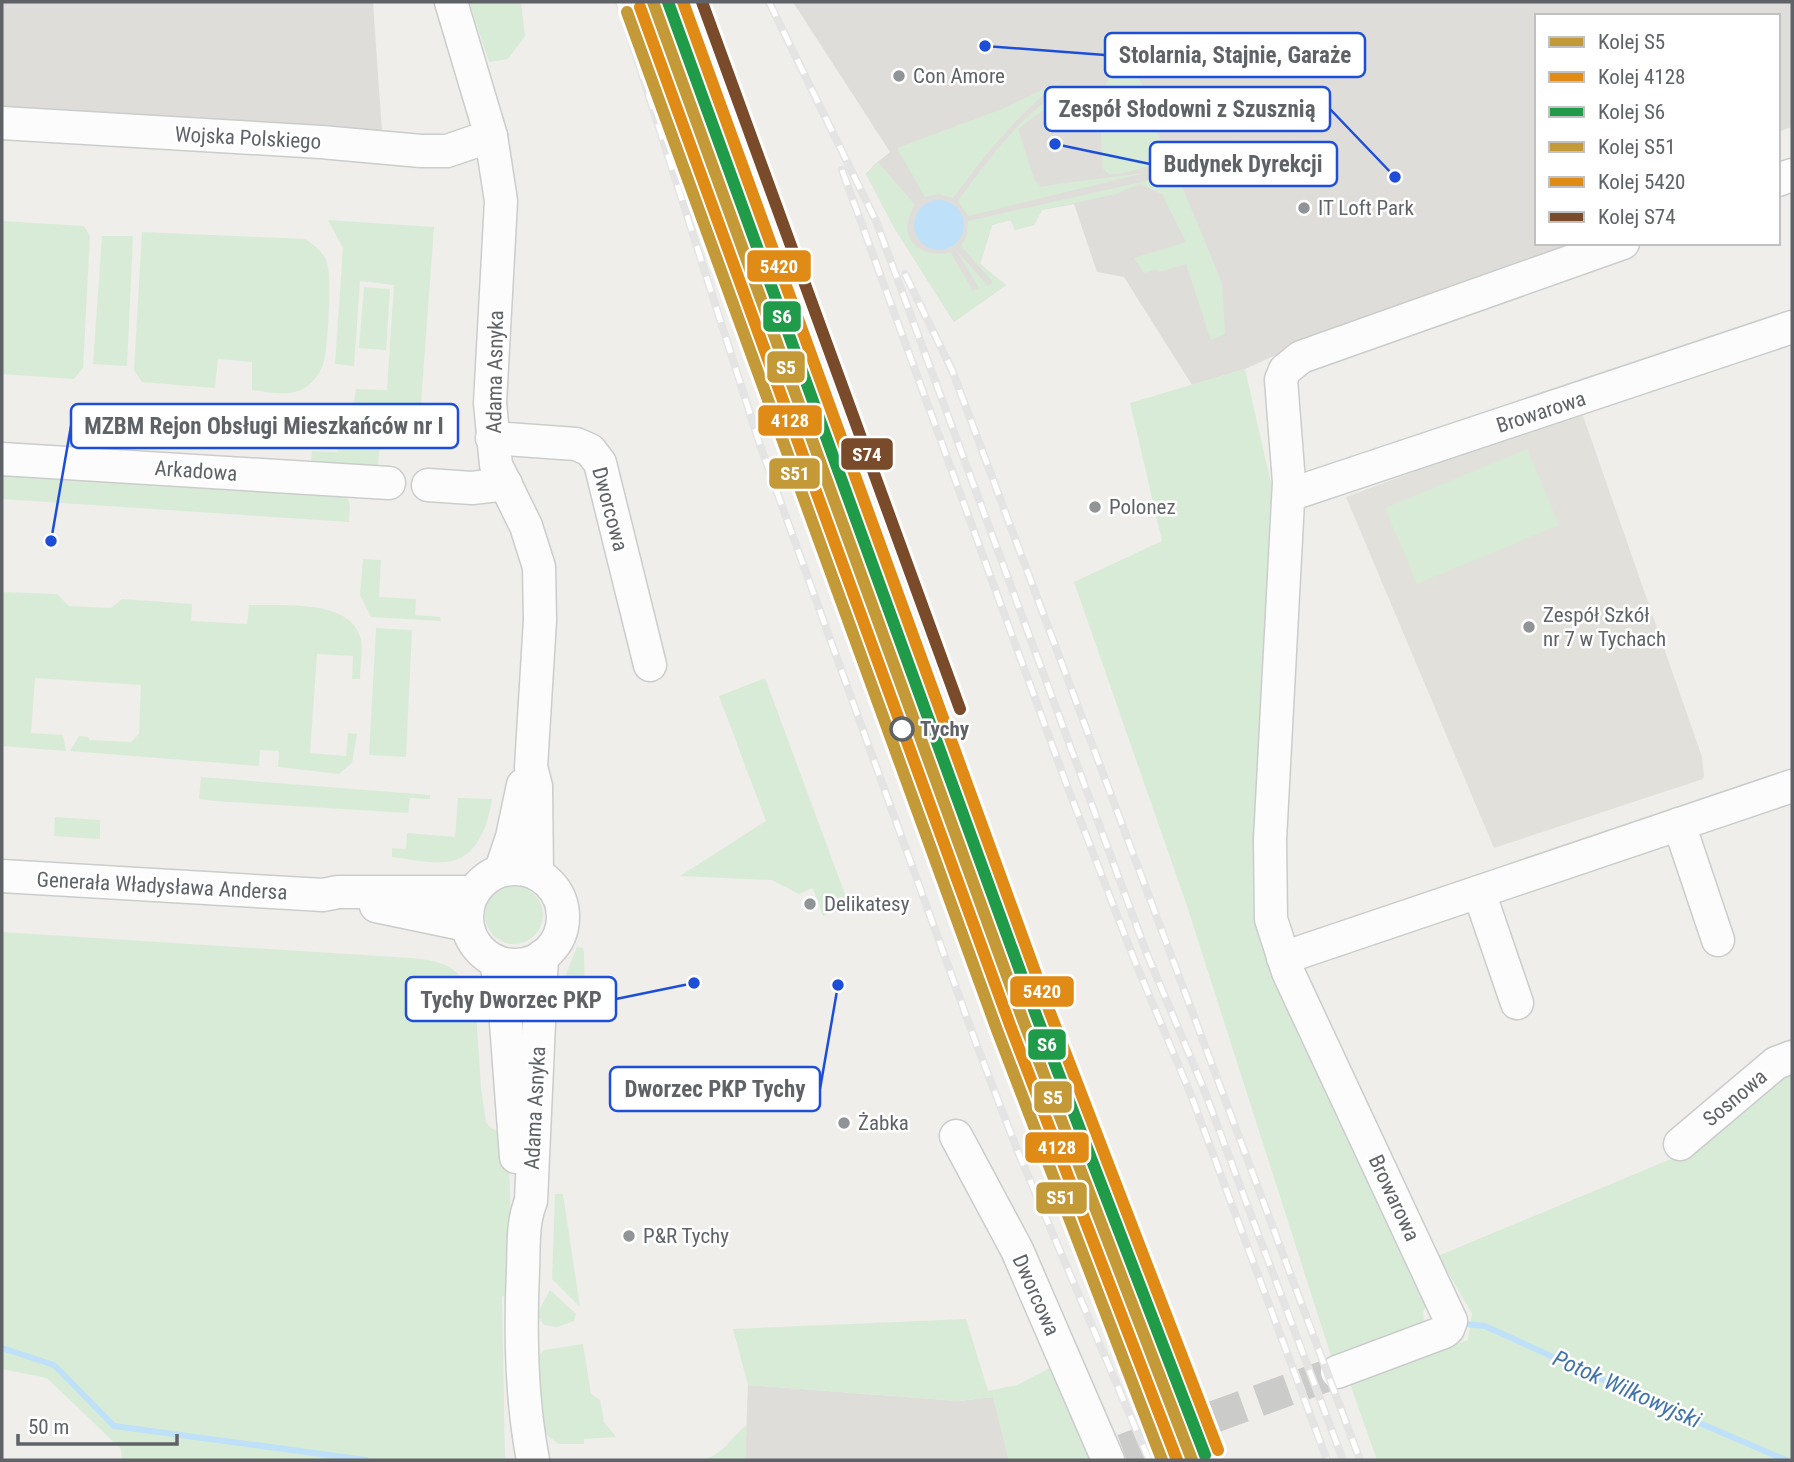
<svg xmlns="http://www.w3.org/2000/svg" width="1794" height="1462" viewBox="0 0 1794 1462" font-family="'Roboto Condensed',sans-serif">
<rect width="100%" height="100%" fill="#efeeea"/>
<!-- industrial -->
<g fill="#dfddda">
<polygon points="2,2 373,2 382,132 2,107"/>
<polygon points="793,2 1792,2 1792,127 1778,132 1778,16 1537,16 1537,243 1596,243 1276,355 1245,369 1192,385 1124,277 1097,272 1074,204 1042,210 1034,225 1015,230 1011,220 992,225 980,264 1006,285 954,322 895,229 866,174 875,164 890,152"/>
<polygon points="748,1385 959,1401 993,1397 1009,1460 745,1460"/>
</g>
<!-- education -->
<polygon fill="#e2e0da" points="1581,410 1702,757 1704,776 1703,779 1494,848 1346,497"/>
<!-- green -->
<g fill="#d8ebd6">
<polygon points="469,2 521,2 525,36 508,59 489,62"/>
<path d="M1129,72C1143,78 1147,96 1154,109L1148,112L1170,161L1119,174H1109L1103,169C1102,149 1096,88 1112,75Z"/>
<path d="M1062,80C1018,113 986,154 953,198L939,194L925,197L897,148L1005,108Z"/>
<path d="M1065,88L1067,92L1018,129L1034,178L1041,187C1078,180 1116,178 1153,171L968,216L958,201C990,158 1019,116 1065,88Z"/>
<path d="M878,162L915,205C895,237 917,258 951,253L973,291L979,288L956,250L988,286L993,282L961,246L967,235L968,221L1177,174L1222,283L1225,334L1211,340L1186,264L1159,272L1157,269L1144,273L1134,258L1186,242L1162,194L1140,184L1116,194L1042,210L1034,225L1015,230L1011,220L992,225L980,264L1006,285L954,322L895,229L866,174Z"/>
<polygon points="328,220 434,227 420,416 408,415 409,408 383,405 378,466 311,462 312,451 338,452 340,416 314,414 315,405 353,408 356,389 387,390 394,285 360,281 354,366 335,364 343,248"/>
<polygon points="2,221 84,226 90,236 83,368 74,379 2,374"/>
<path d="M142,232L305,239C314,245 324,252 327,263C332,278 328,345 324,361C321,373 312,385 301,390C287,397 266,391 252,390V362L218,359L215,388L142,382L134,370Z"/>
<polygon points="102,236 133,236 127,366 93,364"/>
<polygon points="364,287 390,289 386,350 359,348"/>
<polygon points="1245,369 1276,505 1257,907 1429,1300 1423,1312 1424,1324 1333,1362 1186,903 1074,582 1162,541 1130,403"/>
<polygon points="1527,449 1559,525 1417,584 1385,508"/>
<polygon points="2,465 346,493 350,506 349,522 2,499"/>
<polygon points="363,559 381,560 379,597 416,599 415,615 440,617 441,621 371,617 360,595"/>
<path d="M2,592L57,594L69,606L111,608L122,599L192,604L191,621L247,624L249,605C281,606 352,598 361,640C363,652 360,667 360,679H352L353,656L317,654L310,753L346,756L348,733L357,734L352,763L339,774L278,767L279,751L260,750L259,766L70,751L79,736L88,737L89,740L131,742L139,734L141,685L35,678L31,733L63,735L66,751L2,746Z"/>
<polygon points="376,628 412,630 406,757 369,755"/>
<polygon points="765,678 849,905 823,916 813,888 799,894 772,880 680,876 766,821 719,696"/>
<polygon points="201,777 430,795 430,799 410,798 408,813 214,801 199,799"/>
<path d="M458,798L492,799C488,825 477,859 447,862C430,864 409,859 392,857V848L406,849L407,833L455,837Z"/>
<polygon points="55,817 100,820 100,839 54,836"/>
<circle cx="514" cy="915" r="29"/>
<path d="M2,932L410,958C446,961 456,966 475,997L481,1088L486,1122L491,1128L508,1137L512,1247L510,1291L502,1297L505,1460H122L121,1449L47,1378L2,1369Z"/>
<polygon points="577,947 583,948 584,954 585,999 582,1003 560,993 560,990"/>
<polygon points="1792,1067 1792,1460 1377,1460 1349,1381 1468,1340 1472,1313 1438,1256 1690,1151"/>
<polygon points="555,1194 563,1194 580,1307 552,1279"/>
<polygon points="550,1290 576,1314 574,1321 557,1327 544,1325 537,1314"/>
<polygon points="966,1319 988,1391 1017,1385 1054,1366 1097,1460 1009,1460 993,1397 959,1401 748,1385 733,1329"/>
<polygon points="583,1344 591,1394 600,1400 604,1422 616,1437 584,1439 584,1444 559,1444 544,1433 537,1359 544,1350"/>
<path d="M747,1425L745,1460H702C726,1454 729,1438 747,1425Z"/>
</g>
<!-- water -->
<circle fill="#bfe0f9" cx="939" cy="225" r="25"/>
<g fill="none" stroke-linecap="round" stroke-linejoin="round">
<!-- stream -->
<g stroke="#bfe0f9" stroke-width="6">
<polyline points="1466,1324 1485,1326 1683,1416 1786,1460"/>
<polyline points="2,1348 54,1365 114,1426 366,1460"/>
</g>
<!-- minor-tunnel -->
<polyline stroke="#cbcbca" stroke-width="32" stroke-dasharray="32 16" stroke-linecap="butt" points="1123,1450 1337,1372"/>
<defs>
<g id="minor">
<polyline points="451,2 491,136 501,201 490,403 496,465 526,526 539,567 540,620 531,767 536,786 537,874"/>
<polyline points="2,123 321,142 421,151 447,151 491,136"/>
<polyline points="1778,180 1792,175"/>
<polyline points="492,438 576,444 590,450 600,463 650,665"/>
<polyline points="2,459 389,483"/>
<polyline points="428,485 472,488 506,484"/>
<polyline points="1289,495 1792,327"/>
<polyline points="1679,824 1718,940"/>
<circle cx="515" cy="917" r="48"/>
<polyline points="501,870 512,837 523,785"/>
<polyline points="2,876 323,895 338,892 473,892"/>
<polyline points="1479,892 1517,1003"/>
<polyline points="376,906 467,925"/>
<polyline points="1283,958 1792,786"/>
<polyline points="495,961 504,996 516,1157"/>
<polyline points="956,1136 1017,1250 1108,1460"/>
<polyline points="1680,1144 1776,1063 1792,1057"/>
<polyline points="1337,1372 1444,1332 1448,1329 1451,1321 1288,972 1271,919 1270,840 1289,482 1281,380 1285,370 1301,357 1623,243"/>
<path d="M533,1460C521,1398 520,1334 523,1270C524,1247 522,1223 531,1201L542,956"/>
</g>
</defs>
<!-- minor casing -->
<use href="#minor" stroke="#cbcccc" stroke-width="35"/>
<!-- minor -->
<use href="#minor" stroke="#fdfcfc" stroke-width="32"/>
<defs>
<g id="rail">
<polyline points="619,2 760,445 976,1043 1018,1152 1149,1460"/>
<polyline points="669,2 1038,1020 1167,1339 1210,1460"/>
<polyline points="769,2 876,221 1147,954 1203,1087 1343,1460"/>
<polyline points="842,170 1066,783 1134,959 1191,1095 1327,1460"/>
<polyline points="905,274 952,370 1360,1460"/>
</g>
</defs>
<!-- rail casing -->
<use href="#rail" stroke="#e4e4e4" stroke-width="8"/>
<!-- rail -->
<use href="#rail" stroke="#fff" stroke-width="5" stroke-dasharray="16" stroke-linecap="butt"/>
<defs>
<polyline id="rail-1" points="653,2 1023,1020 1192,1460"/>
<polyline id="rail-2" points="640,7 1010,1025 1177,1460"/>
<polyline id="rail-3" points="668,2 1036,1015 1205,1455"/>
<polyline id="rail-4" points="627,12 997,1030 1162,1460"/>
<polyline id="rail-5" points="683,2 1049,1010 1218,1450"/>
<polyline id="rail-6" points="702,2 960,709"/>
</defs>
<!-- rail-1 casing -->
<use href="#rail-1" stroke="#fff" stroke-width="18"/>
<!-- rail-2 casing -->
<use href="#rail-2" stroke="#fff" stroke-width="18"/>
<!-- rail-3 casing -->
<use href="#rail-3" stroke="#fff" stroke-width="18"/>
<!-- rail-4 casing -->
<use href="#rail-4" stroke="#fff" stroke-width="18"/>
<!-- rail-5 casing -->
<use href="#rail-5" stroke="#fff" stroke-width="18"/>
<!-- rail-6 casing -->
<use href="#rail-6" stroke="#fff" stroke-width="18"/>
<!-- rail-1 -->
<use href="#rail-1" stroke="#c49a39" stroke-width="12"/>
<!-- rail-2 -->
<use href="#rail-2" stroke="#df8b15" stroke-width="12"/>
<!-- rail-3 -->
<use href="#rail-3" stroke="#1f9b4a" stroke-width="12"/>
<!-- rail-4 -->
<use href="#rail-4" stroke="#c49a39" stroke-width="12"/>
<!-- rail-5 -->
<use href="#rail-5" stroke="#df8b15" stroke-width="12"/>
<!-- rail-6 -->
<use href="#rail-6" stroke="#7a4b2a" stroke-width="12"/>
</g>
<!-- markers -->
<g fill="#919496" stroke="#fff" stroke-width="2.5">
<circle cx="899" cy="76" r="7"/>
<circle cx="1304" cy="208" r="7"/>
<circle cx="1095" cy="507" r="7"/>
<circle cx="1529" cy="627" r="7"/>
<circle cx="810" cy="904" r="7"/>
<circle cx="844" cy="1123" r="7"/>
<circle cx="629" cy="1236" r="7"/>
</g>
<circle fill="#fff" stroke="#5f6368" stroke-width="3.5" cx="902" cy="729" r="11"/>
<g text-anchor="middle" stroke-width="5" stroke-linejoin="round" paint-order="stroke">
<!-- poi labels -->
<g font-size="21" fill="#5f6368" stroke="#fff" text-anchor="start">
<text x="913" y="83">Con Amore</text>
<text x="1318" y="215">IT Loft Park</text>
<text x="1109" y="514">Polonez</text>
<text x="1543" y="622">Zespół Szkół<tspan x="1543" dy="24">nr 7 w Tychach</tspan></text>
<text x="824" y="911">Delikatesy</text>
<text x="858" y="1130">Żabka</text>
<text x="643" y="1243">P&amp;R Tychy</text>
</g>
<!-- street labels -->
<g font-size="21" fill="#5f6368" stroke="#fff">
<text transform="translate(248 138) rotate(3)" y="7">Wojska Polskiego</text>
<text transform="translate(495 372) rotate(-89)" y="7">Adama Asnyka</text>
<text transform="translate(1541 412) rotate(-18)" y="7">Browarowa</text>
<text transform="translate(196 471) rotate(4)" y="7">Arkadowa</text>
<text transform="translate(610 509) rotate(75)" y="7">Dworcowa</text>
<text transform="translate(162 886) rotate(3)" y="7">Generała Władysława Andersa</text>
<text transform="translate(1735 1098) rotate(-40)" y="7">Sosnowa</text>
<text transform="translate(535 1108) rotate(-87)" y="7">Adama Asnyka</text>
<text transform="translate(1394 1198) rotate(65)" y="7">Browarowa</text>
<text transform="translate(1036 1295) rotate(66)" y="7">Dworcowa</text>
</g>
<!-- stop labels -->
<g font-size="21" font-weight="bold" fill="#5f6368" stroke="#fff" text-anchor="start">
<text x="920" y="736">Tychy</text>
</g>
<!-- water labels -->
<g font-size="23" font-style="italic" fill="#4174aa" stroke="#fff">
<text transform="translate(1627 1389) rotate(24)" y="8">Potok Wilkowyjski</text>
</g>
</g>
<!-- callouts -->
<path fill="none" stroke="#1d4ed8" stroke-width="2.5" d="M985 46L1105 55M1395 177L1330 109M1055 144L1150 164M51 541L71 426M694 983L616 999M838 985L820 1089"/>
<g fill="#1d4ed8" stroke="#fff" stroke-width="2.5">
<circle cx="985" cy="46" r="7"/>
<circle cx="1395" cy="177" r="7"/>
<circle cx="1055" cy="144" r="7"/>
<circle cx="51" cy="541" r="7"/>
<circle cx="694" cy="983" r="7"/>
<circle cx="838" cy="985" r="7"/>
</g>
<g fill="#fff" stroke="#1d4ed8" stroke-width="2.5">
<rect x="1105" y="33" width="260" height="44" rx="7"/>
<rect x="1045" y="87" width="285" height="44" rx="7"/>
<rect x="1150" y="142" width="187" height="44" rx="7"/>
<rect x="71" y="404" width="387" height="44" rx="7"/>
<rect x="406" y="977" width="210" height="44" rx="7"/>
<rect x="610" y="1067" width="210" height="44" rx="7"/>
</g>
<g font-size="23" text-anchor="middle" font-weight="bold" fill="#5f6368">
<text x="1235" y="63">Stolarnia, Stajnie, Garaże</text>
<text x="1187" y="117">Zespół Słodowni z Szusznią</text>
<text x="1243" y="172">Budynek Dyrekcji</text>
<text x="264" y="434">MZBM Rejon Obsługi Mieszkańców nr I</text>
<text x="511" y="1008">Tychy Dworzec PKP</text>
<text x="715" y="1097">Dworzec PKP Tychy</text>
</g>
<g stroke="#fff" stroke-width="2.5">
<rect x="746" y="249" width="66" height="34" rx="7" fill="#df8b15"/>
<rect x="762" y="300" width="40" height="33" rx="7" fill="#1f9b4a"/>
<rect x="766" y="350" width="40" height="34" rx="7" fill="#c49a39"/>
<rect x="757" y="404" width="66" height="33" rx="7" fill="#df8b15"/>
<rect x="840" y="437" width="54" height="34" rx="7" fill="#7a4b2a"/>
<rect x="768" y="457" width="53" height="33" rx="7" fill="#c49a39"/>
<rect x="1009" y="975" width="66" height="33" rx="7" fill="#df8b15"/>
<rect x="1027" y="1028" width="40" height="33" rx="7" fill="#1f9b4a"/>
<rect x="1033" y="1080" width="40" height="34" rx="7" fill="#c49a39"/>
<rect x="1024" y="1131" width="66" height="33" rx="7" fill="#df8b15"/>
<rect x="1035" y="1181" width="53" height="34" rx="7" fill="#c49a39"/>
</g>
<g font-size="19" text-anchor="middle" font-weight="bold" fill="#fff">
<text x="779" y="273">5420</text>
<text x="782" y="323">S6</text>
<text x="786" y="374">S5</text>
<text x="790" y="427">4128</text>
<text x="867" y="461">S74</text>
<text x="795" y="480">S51</text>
<text x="1042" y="998">5420</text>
<text x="1047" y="1051">S6</text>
<text x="1053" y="1104">S5</text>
<text x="1057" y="1154">4128</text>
<text x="1061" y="1204">S51</text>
</g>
<!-- border -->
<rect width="1794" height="1462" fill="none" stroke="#5f6368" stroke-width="7"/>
<!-- legend -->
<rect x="1535" y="14" width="245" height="231" fill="#ffffff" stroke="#bfc1c3" stroke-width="2"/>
<rect x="1549" y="37" width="35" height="10" fill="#c49a39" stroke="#bfc1c3" stroke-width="2"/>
<text x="1598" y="49" font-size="21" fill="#5f6368">Kolej S5</text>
<rect x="1549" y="72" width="35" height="10" fill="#df8b15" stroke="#bfc1c3" stroke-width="2"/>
<text x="1598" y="84" font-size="21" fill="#5f6368">Kolej 4128</text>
<rect x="1549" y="107" width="35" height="10" fill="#1f9b4a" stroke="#bfc1c3" stroke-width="2"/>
<text x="1598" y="119" font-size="21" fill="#5f6368">Kolej S6</text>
<rect x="1549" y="142" width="35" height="10" fill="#c49a39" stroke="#bfc1c3" stroke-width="2"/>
<text x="1598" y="154" font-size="21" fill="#5f6368">Kolej S51</text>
<rect x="1549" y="177" width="35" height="10" fill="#df8b15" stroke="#bfc1c3" stroke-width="2"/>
<text x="1598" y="189" font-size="21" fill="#5f6368">Kolej 5420</text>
<rect x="1549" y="212" width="35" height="10" fill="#7a4b2a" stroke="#bfc1c3" stroke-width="2"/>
<text x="1598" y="224" font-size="21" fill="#5f6368">Kolej S74</text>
<!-- scale -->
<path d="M18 1434v10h159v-10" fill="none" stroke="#5f6368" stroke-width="3.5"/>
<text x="28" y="1434" font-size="21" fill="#5f6368" stroke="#ffffff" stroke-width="5" paint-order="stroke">50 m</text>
</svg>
